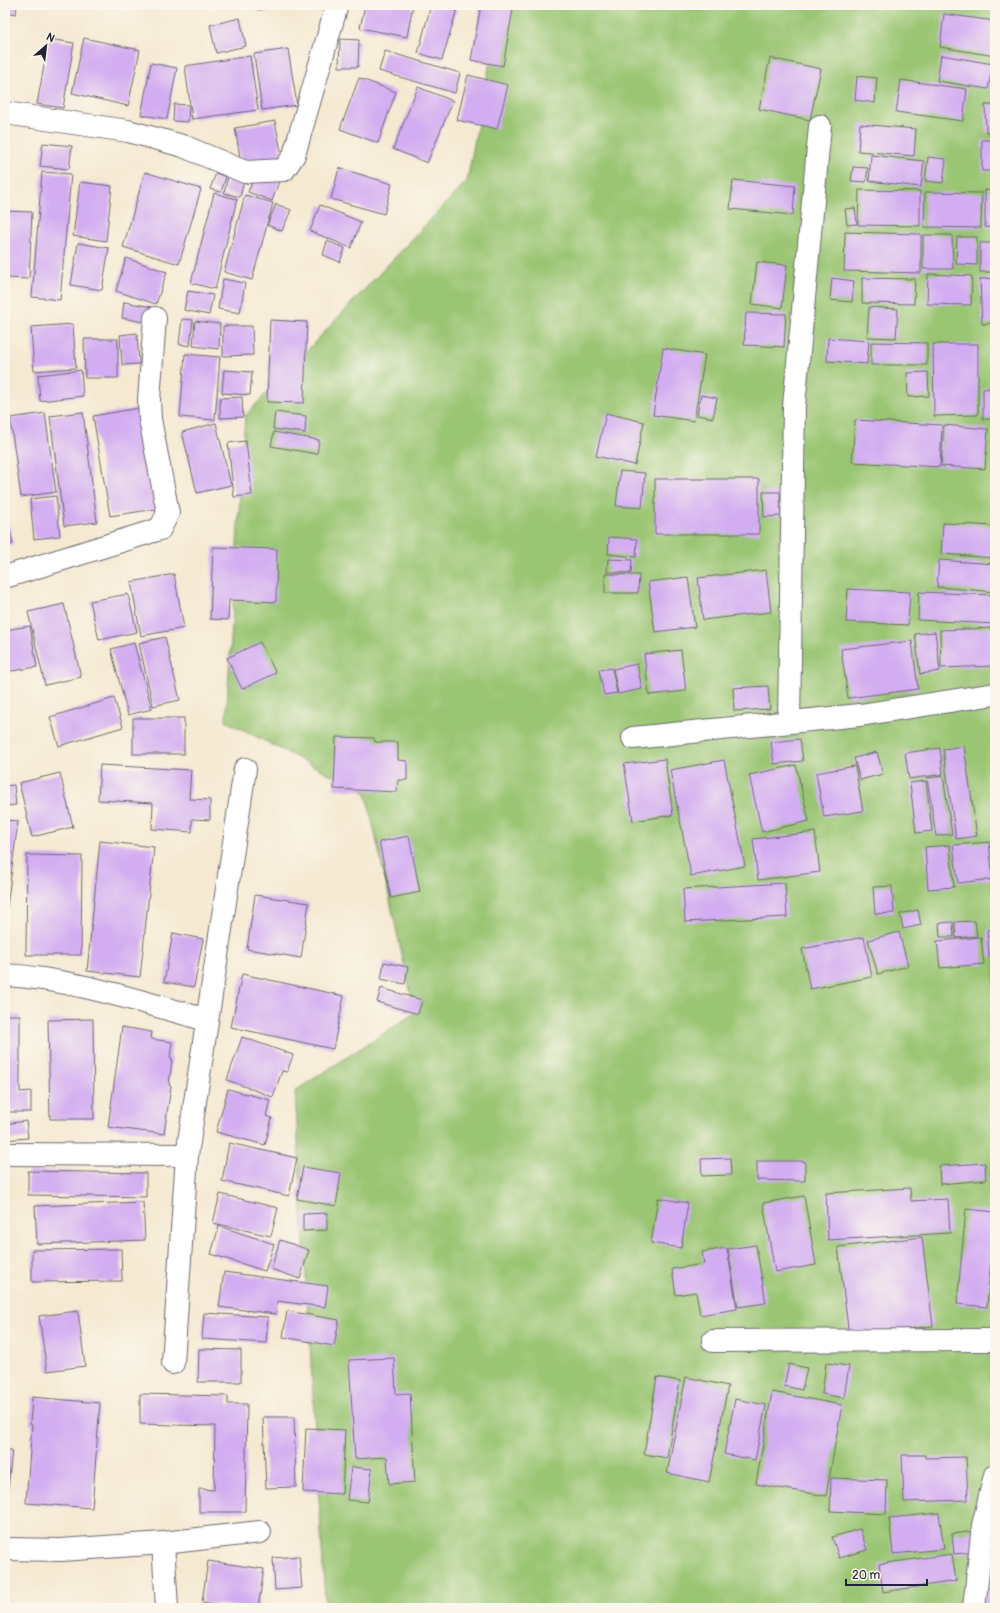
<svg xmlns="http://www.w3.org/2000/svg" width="1000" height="1613" viewBox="0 0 1000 1613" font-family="Pangolin,sans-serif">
<rect width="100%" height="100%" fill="#fbf7ec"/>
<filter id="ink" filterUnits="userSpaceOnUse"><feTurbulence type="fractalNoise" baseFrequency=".025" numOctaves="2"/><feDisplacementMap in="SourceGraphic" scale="8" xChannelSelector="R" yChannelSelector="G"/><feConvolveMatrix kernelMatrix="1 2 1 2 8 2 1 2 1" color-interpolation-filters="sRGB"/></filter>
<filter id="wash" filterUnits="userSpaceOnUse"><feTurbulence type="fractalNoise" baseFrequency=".012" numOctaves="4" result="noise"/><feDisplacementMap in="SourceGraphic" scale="16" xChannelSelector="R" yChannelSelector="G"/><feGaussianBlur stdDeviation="0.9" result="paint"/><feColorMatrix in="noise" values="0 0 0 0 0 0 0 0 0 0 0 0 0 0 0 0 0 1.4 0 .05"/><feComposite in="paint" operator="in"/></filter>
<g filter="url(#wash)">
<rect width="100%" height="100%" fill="#f5e9d2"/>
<!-- green -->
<polygon fill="#9ac572" stroke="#5e7456" points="501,5 995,5 995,1608 330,1608 325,1600 295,1091 415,1013 366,793 226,721 245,416 467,181"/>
<g id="blocks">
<!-- building -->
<g fill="#d3adf1">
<polygon points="5,5 17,5 16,14 5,12"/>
<polygon points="257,5 281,5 282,6 258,10"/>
<polygon points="365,5 413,5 407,37 360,28"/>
<polygon points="431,5 444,5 457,9 442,60 418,53"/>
<polygon points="481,5 489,5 513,9 503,66 471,60"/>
<polygon points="944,14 995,21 995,56 940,47"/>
<polygon points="240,18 246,46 216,53 210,25"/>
<polygon points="84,38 140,50 128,106 72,93"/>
<polygon points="49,39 74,43 63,108 37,104"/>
<polygon points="340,39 359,40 358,67 339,67"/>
<polygon points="288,49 297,105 262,110 254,54"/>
<polygon points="385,51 460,73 455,93 379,71"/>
<polygon points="941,55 993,64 988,89 937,81"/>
<polygon points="250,56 258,110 192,119 185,66"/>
<polygon points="770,58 821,69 810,120 759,109"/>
<polygon points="151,63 177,68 167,119 141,115"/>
<polygon points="468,75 508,85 497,129 457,120"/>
<polygon points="857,76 877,78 875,103 855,100"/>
<polygon points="359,78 396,92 378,143 340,129"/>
<polygon points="901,80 967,89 963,121 896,112"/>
<polygon points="418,87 453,101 427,163 393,149"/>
<polygon points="174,104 189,105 188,122 173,121"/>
<polygon points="985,105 995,105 995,132 986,132"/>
<polygon points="275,121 283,162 242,169 235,128"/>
<polygon points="860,124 916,129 914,156 858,151"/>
<rect x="982" y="140" width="13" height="31"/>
<polygon points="43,143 72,146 69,169 40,166"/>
<polygon points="871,155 924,161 921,187 869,181"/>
<polygon points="928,157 946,159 943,183 925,181"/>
<polygon points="853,167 868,168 866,182 851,181"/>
<polygon points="339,168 392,184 384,214 331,199"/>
<polygon points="42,172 71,174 60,300 32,297"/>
<polygon points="145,172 201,189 179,264 123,247"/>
<polygon points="216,173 226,177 221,192 210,189"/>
<polygon points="256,173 279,181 272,201 248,192"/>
<polygon points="228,177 244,181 240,197 224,193"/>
<polygon points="733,180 795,186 793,215 730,209"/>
<polygon points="80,182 112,186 106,241 73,236"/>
<polygon points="859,190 920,191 920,226 858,225"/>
<polygon points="985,190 995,191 995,228 985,227"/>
<polygon points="925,192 982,193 981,228 924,227"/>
<polygon points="214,193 237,199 215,289 191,283"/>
<polygon points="245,195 273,203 252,280 224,272"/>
<polygon points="276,204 291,210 282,231 267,225"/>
<polygon points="320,205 361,222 351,248 310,231"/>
<polygon points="855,208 857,224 847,225 845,209"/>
<polygon points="5,211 32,212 29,279 5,278"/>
<polygon points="845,232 921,234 921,273 844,271"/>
<polygon points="923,235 952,235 953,269 923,269"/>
<polygon points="957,237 977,237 977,265 956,264"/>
<polygon points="327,241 345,248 340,262 323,255"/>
<polygon points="78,243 109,248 102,290 71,285"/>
<rect x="980" y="243" width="15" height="29"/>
<polygon points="126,258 167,272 156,304 116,291"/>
<polygon points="757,262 787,265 782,308 752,304"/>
<polygon points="928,274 972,276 971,305 927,304"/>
<polygon points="832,278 854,281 852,302 830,300"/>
<polygon points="862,278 915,279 914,304 862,303"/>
<polygon points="995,278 995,323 982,324 980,279"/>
<polygon points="223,279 245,283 240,313 218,309"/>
<polygon points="188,291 213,295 209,315 184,310"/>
<polygon points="124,302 152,307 150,323 122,318"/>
<polygon points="869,307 898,309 896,338 867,337"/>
<polygon points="746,313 786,314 784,347 744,345"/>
<polygon points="182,319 193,320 190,346 179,344"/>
<polygon points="270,320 307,322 304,403 267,402"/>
<polygon points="195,321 220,324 219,349 193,346"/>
<polygon points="73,324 76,368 34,371 31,327"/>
<polygon points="223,326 252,326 253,355 223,356"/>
<polygon points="137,333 139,364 122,365 120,335"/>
<polygon points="828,338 869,341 867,364 827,361"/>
<polygon points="84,339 118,339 118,378 85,378"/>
<polygon points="871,342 927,343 927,365 871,365"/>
<polygon points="933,344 978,344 978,415 934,416"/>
<polygon points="663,348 705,355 694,421 653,415"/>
<polygon points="185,354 220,357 215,420 180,417"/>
<polygon points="81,370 83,396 40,401 38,375"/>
<polygon points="224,370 252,372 250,395 222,393"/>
<polygon points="928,372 929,396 908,397 907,373"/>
<polygon points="995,388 995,419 983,419 983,389"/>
<polygon points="701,395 717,398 713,418 697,415"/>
<polygon points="242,397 243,417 220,418 220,398"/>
<polygon points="139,408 156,509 110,516 93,416"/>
<polygon points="83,412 97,522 64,526 50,416"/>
<polygon points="275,412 306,416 305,433 273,429"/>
<polygon points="45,413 56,492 21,497 10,418"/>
<polygon points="606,413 644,422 635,465 596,456"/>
<polygon points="855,420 942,425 940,467 852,462"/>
<polygon points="216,423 231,485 197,493 182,432"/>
<polygon points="944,425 988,429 985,469 941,466"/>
<polygon points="274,432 319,440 317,454 271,446"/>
<polygon points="246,441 252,495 234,497 228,443"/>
<polygon points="620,471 645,473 642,508 616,506"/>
<rect x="655" y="479" width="104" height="55"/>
<polygon points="763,492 780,492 781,516 764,517"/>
<polygon points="56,496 60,536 34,539 30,499"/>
<polygon points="5,507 13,544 5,546"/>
<polygon points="943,523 995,526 995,558 941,554"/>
<polygon points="609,537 637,539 636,557 608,554"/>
<polygon points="213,547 277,549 276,602 229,600 228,620 210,619"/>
<polygon points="608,559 632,560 631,573 607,572"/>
<polygon points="939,560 995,564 995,592 937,587"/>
<polygon points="766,570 771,612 703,620 698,578"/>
<polygon points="174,574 184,628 141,636 131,582"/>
<polygon points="605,574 639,575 638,593 605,593"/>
<polygon points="688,577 695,627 655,632 648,582"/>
<polygon points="848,589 910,592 908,625 846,622"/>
<polygon points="919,592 995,595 995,624 918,620"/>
<polygon points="128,594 137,632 99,640 90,601"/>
<polygon points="64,604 81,677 45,685 28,612"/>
<polygon points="30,626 37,667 5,672 5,630"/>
<polygon points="995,628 995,666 941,668 940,630"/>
<polygon points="935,632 940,671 920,674 915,634"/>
<polygon points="165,637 180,700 153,706 139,643"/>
<polygon points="912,641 918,689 848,698 841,649"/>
<polygon points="260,642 276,673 242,689 227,658"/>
<polygon points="134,643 152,709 128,715 111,649"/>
<polygon points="681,650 686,691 649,695 644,654"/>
<polygon points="637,664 642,689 618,694 613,669"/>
<polygon points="612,668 617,693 604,695 599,670"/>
<polygon points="768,686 770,709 734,711 733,688"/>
<polygon points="114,698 123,727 59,746 50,717"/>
<rect x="133" y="718" width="51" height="36"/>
<polygon points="336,737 374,738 375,742 398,742 398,760 407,761 407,780 398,780 397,792 334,789"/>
<polygon points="800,739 803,761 774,764 771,742"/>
<polygon points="964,746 977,836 956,839 943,749"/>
<polygon points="940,748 943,774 909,779 905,753"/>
<polygon points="877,752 883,774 860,780 854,758"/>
<polygon points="665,759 673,815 633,821 624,764"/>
<polygon points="724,760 745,866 691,876 670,770"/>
<polygon points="100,765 191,770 189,799 210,800 210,820 192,819 192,832 152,829 153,803 98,800"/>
<polygon points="796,765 809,821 762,832 749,775"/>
<polygon points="855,766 863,811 824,817 816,773"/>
<polygon points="60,773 73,827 32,837 19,783"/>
<polygon points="943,776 952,834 936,836 927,778"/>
<polygon points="926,781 932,831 916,833 910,783"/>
<polygon points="14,785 16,805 5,806 5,786"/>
<polygon points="5,820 18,821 6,915 5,915"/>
<polygon points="815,832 820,872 758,880 753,839"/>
<polygon points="409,836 420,892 391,898 379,842"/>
<polygon points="100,841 154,847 140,977 87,971"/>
<polygon points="989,842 993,879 958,883 953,845"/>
<polygon points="950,845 954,887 928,889 925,847"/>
<polygon points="27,855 82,856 81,955 26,955"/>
<polygon points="785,883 787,917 685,922 683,889"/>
<polygon points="892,886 894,913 875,914 873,887"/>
<polygon points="255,895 309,903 301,958 247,949"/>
<polygon points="918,910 921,925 903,929 900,914"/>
<polygon points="975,921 977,936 956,938 955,922"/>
<polygon points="953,922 954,937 940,937 939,923"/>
<polygon points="987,930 995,930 995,956 989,957"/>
<polygon points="899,932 908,966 878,974 868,940"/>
<polygon points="173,933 203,939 194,987 164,982"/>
<polygon points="864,937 872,977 810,989 802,949"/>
<polygon points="981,937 984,964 940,968 937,941"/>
<polygon points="384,962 408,967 405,984 381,979"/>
<polygon points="242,974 344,996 333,1049 231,1027"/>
<polygon points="381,988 422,1000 418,1014 377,1002"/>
<polygon points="5,1015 20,1015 20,1092 31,1091 31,1112 5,1112"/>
<polygon points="93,1019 94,1119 50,1119 48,1020"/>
<polygon points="122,1027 152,1032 151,1039 172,1042 170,1057 172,1058 169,1085 171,1086 164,1134 108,1127"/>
<polygon points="242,1037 293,1055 287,1072 282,1071 273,1097 227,1080"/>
<polygon points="228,1089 270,1100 266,1116 272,1118 265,1145 216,1132"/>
<polygon points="26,1121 28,1138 5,1140 5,1124"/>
<polygon points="229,1143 297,1158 289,1196 222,1181"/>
<polygon points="730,1158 731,1175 702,1176 701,1159"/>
<polygon points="757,1161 805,1161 805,1181 757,1180"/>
<polygon points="985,1163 986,1180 940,1184 939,1166"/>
<polygon points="303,1167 341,1173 336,1206 297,1199"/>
<polygon points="28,1171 146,1173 146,1197 28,1195"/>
<polygon points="910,1188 911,1201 948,1199 950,1233 828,1240 826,1193"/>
<polygon points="220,1194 278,1208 271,1236 213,1223"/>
<polygon points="804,1196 816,1265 775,1272 763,1203"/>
<polygon points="658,1198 688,1203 681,1248 651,1243"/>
<polygon points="143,1202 145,1240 37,1244 35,1206"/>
<polygon points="966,1209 995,1212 987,1307 957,1304"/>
<polygon points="327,1213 327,1230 303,1231 303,1214"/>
<polygon points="219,1226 274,1244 265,1271 211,1254"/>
<polygon points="922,1237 933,1326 849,1336 838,1247"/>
<polygon points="280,1240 309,1250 300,1279 271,1269"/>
<polygon points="756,1245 766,1303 738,1307 728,1249"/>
<polygon points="727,1248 737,1309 700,1315 696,1292 676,1295 672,1269 704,1264 702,1252"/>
<polygon points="121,1249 122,1281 32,1282 32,1250"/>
<polygon points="224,1272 328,1286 325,1307 277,1301 276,1314 219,1307"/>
<polygon points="78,1311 85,1366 47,1371 39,1316"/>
<polygon points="287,1311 339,1320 334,1346 283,1337"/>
<polygon points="204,1313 268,1317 266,1343 202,1339"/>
<polygon points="199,1349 241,1350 241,1382 198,1382"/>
<polygon points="394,1358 396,1394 410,1393 415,1482 389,1484 387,1457 355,1459 349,1360"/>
<polygon points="826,1363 849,1366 844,1398 822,1394"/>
<polygon points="789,1364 807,1368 802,1390 784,1386"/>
<polygon points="657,1377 680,1381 667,1458 644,1454"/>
<polygon points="686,1377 728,1386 709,1482 667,1473"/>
<polygon points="772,1392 842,1405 826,1496 756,1484"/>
<polygon points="140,1394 228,1396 228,1404 247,1404 245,1512 199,1512 199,1489 214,1490 215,1426 140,1424"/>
<polygon points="32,1397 100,1403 92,1508 26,1503 32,1425 30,1424"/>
<polygon points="735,1399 766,1405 755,1460 724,1454"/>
<polygon points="263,1417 294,1417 296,1487 266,1488"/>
<polygon points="306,1428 345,1430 342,1494 303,1492"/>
<polygon points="5,1450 12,1450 6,1507 5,1507"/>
<polygon points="902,1455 925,1455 925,1458 966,1457 968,1500 904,1502"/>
<polygon points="351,1467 372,1469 368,1502 347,1500"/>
<polygon points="831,1478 887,1480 886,1514 830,1511"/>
<polygon points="939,1513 944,1549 893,1554 889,1518"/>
<polygon points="860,1529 867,1550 839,1558 832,1537"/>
<polygon points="975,1531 977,1552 954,1554 952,1534"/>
<polygon points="991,1545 995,1546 995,1606 978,1602"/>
<polygon points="952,1554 956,1581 883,1592 879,1564"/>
<polygon points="299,1556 302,1588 275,1590 273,1558"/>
<polygon points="208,1561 264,1569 258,1608 244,1608 202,1602"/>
<rect x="5" y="1590" width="2" height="18"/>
<polygon points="846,1603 848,1608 832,1608"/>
</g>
</g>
</g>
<g filter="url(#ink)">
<use href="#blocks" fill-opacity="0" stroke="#6c6870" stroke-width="1"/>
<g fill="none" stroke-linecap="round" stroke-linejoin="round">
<defs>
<g id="minor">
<polyline points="5,113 128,131 183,146 245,172 284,170 294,155 337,5"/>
<polyline points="5,577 160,529 168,513 150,419 149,400 155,318"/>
<polyline points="789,722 794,406 820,126"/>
<polyline points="633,738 860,715 995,694"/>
<path d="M5,975C74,979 141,1002 207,1020"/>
<polyline points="5,1154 187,1155"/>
<polyline points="713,1341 995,1340"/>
<polyline points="173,1363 187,1155 245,769"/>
<polyline points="163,1543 167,1608"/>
<polyline points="5,1549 61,1550 163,1543 260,1532"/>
<polyline points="974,1608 983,1525 995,1475"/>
</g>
</defs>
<!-- minor casing -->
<use href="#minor" stroke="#6c6870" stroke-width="24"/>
<!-- minor -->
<use href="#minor" stroke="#fff" stroke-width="22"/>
</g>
</g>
<!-- margin -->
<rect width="1000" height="1613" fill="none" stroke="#fbf7ec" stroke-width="20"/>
<!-- north arrow -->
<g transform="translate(46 46) rotate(28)" stroke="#fbf7ec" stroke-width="3" paint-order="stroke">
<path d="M0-3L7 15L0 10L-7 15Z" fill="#22223b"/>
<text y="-6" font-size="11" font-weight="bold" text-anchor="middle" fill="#22223b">N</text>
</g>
<!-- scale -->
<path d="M846 1579v6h81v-6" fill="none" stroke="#22223b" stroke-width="2"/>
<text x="852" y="1579" font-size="12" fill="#22223b" stroke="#fbf7ec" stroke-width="3" paint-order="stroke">20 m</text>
</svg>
